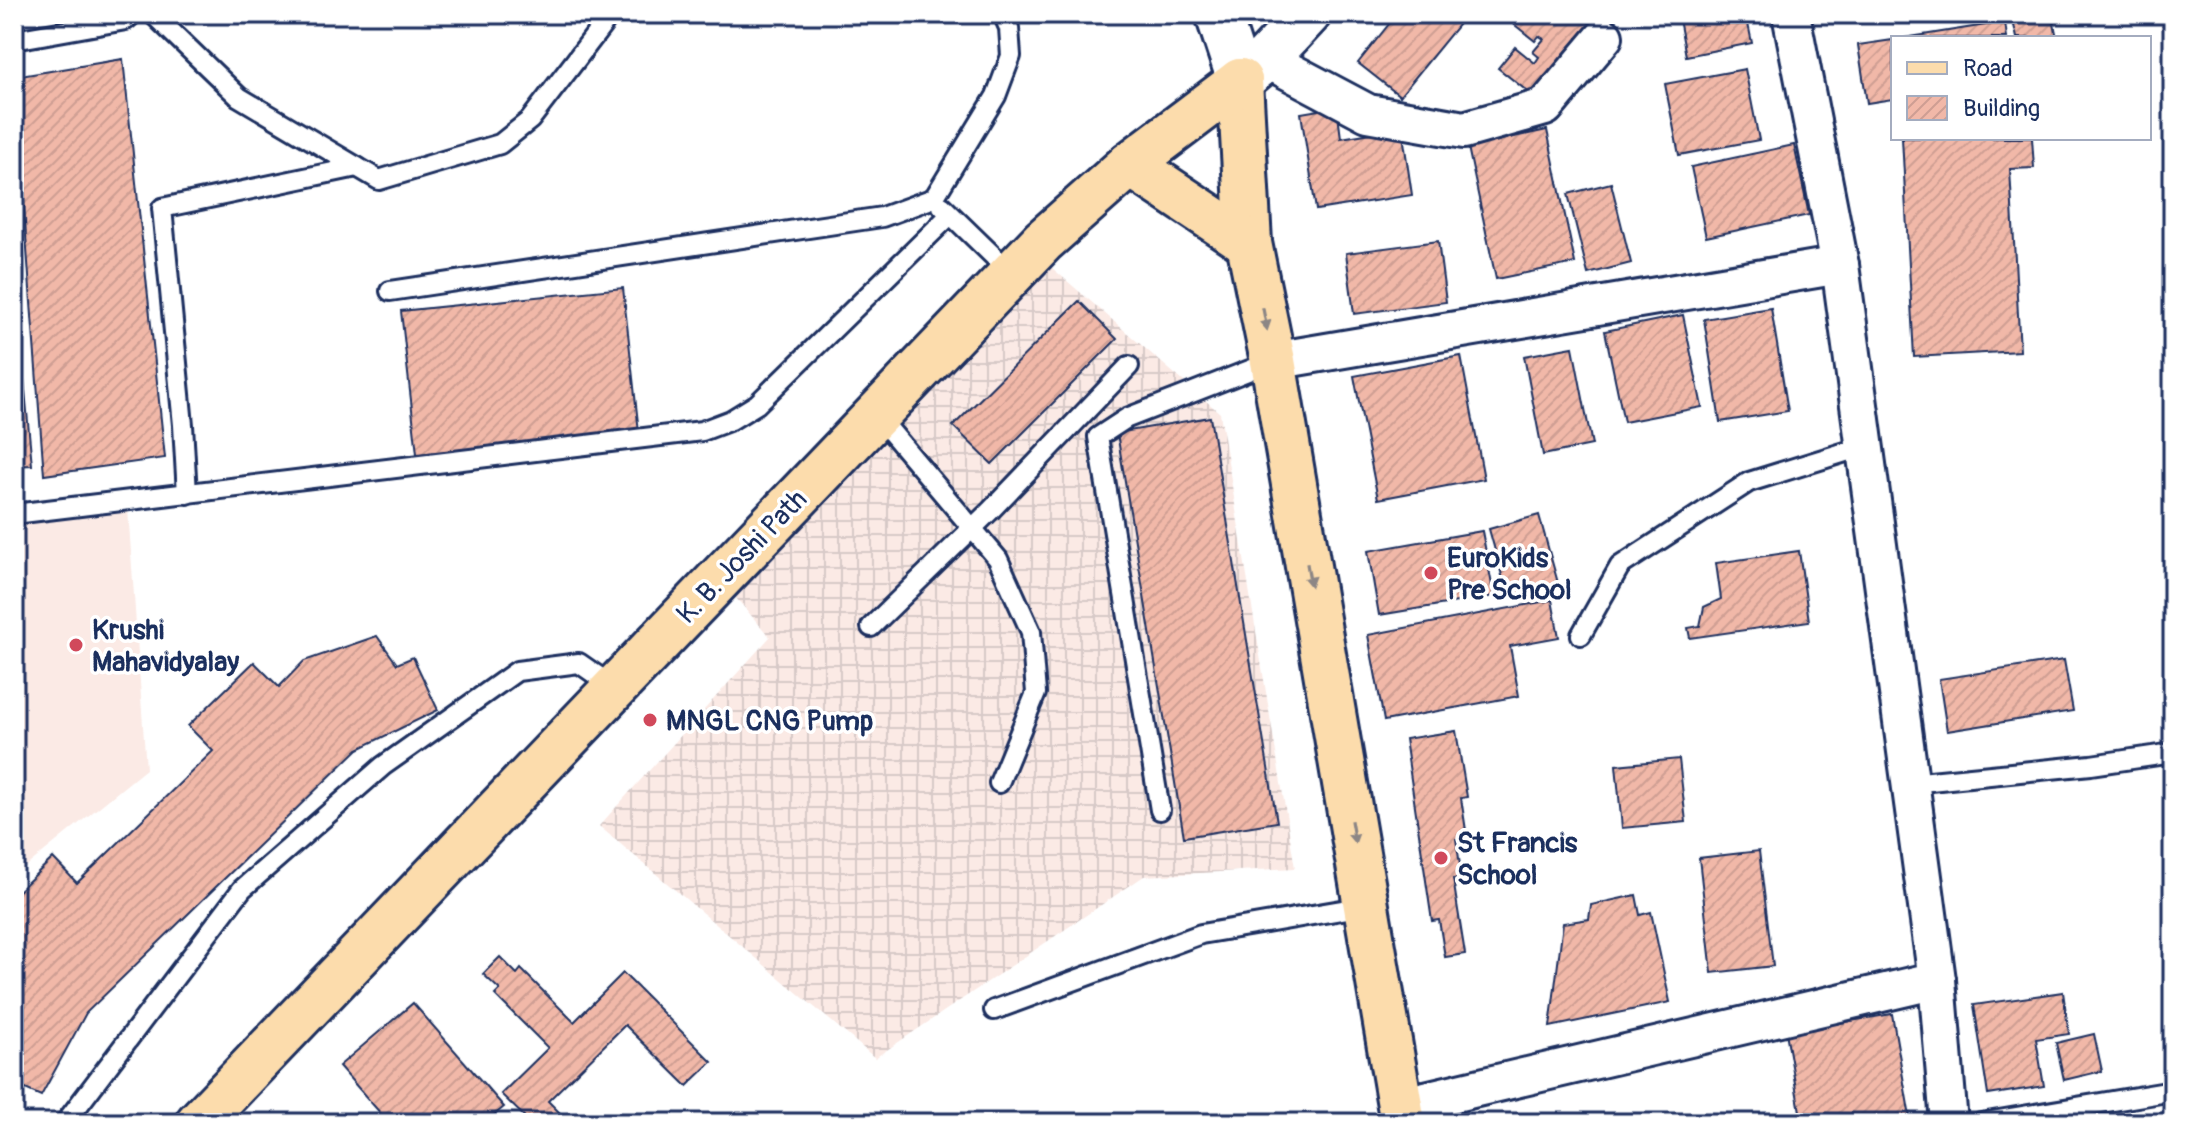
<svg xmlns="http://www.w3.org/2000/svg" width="2187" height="1137" viewBox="0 0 2187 1137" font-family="Pangolin,sans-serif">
<defs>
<pattern id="industrial-grid" width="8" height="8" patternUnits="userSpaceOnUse" patternTransform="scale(2)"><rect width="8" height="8" fill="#fbeae5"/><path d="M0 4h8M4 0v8" fill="none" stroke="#d7c9c7"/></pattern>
<pattern id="building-hatch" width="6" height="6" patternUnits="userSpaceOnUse" patternTransform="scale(2)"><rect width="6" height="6" fill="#f1b8a8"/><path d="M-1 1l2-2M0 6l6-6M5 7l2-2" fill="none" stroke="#ce9e93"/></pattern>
</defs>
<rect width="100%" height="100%" fill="#fff"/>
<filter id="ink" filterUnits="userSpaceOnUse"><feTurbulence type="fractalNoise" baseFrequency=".0125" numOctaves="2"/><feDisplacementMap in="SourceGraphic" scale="16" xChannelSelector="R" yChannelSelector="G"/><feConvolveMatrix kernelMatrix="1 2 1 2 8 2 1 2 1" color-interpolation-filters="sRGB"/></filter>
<g filter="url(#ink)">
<!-- built -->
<g fill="#fbeae5">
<polygon points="2158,14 2173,14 2173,72"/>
<polygon points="128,509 146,769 14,876 14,521"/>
</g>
<!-- industrial -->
<polygon fill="url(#industrial-grid)" points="1044,261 1220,413 1295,868 1144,876 875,1058 599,826 770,637 735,597"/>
<!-- building -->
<g fill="url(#building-hatch)" stroke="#1b2f5e" stroke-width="2">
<polygon points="1397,14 1457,14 1463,19 1400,96 1358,63"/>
<polygon points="1501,14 1582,14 1592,22 1532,95 1498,68 1515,47 1535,63 1539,57 1533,52 1544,39 1539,36 1535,41"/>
<polygon points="1678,14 1746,14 1752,43 1686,56"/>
<polygon points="2044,14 2052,14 2057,38 2017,38 2013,21"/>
<polygon points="2005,22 2007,38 1904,38"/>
<polygon points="1893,40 1893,99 1867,103 1858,45"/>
<polygon points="123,59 165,458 44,475 14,77"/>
<polygon points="1745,69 1759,140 1679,155 1665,84"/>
<polygon points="1337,107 1341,138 1402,128 1412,195 1316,210 1301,113"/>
<polygon points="1547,130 1575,263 1496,279 1468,147"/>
<polygon points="1902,138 2032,138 2034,168 2010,169 2020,351 1914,357"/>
<polygon points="1794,145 1809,215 1706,237 1691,167"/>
<polygon points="1611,183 1631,263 1588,274 1568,194"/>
<polygon points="1438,241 1446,302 1354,314 1346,253"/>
<polygon points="14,272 32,465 14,466"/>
<polygon points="623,288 639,432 417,454 401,311"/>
<polygon points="1079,301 1117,339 992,464 953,426"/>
<polygon points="1771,308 1788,411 1720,422 1704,319"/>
<polygon points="1683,315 1702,407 1624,422 1605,331"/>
<polygon points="1573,347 1592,445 1543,455 1524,356"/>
<polygon points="1461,356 1484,479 1378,499 1354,376"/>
<polygon points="1210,417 1277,822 1184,837 1117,433"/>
<polygon points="1539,515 1558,583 1508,597 1489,529"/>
<polygon points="1482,531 1494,596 1379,615 1368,551"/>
<polygon points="1799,551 1809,621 1690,638 1688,628 1700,626 1704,607 1721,599 1716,563"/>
<polygon points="1552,600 1559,637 1510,646 1519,696 1384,721 1368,635"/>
<polygon points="377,636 397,664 413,657 438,710 358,749 86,1013 41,1096 14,1084 14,960 22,952 14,943 14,895 53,858 77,883 213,751 188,726 254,662 279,687 304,661"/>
<polygon points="2064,660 2073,711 1947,731 1939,679"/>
<polygon points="1456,731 1467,797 1461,798 1467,837 1456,839 1462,878 1453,879 1465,954 1445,957 1439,920 1432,921 1405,739"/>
<polygon points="1679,759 1686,822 1622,828 1616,765"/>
<polygon points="1759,851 1773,966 1712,973 1699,858"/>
<polygon points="1636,895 1640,915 1651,912 1670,1002 1550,1027 1563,923 1589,919 1591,905"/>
<polygon points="500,957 517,974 521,969 574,1022 623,973 712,1062 687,1086 625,1025 548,1101 570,1123 531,1123 501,1094 548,1048 495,995 500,990 483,974"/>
<polygon points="2063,992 2069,1034 2036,1039 2044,1086 1988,1095 1974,1005"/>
<polygon points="413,1003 504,1107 485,1123 389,1123 339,1066"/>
<polygon points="1892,1014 1911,1123 1802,1123 1786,1032"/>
<polygon points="2094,1034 2102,1071 2064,1080 2056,1043"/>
<polygon points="2173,1106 2173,1123 2170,1123 2167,1107"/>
</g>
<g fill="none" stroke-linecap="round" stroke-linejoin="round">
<defs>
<g id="service">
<polyline points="153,14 239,97 379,180 500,144 530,120 611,14"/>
<polyline points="14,40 126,20 133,14"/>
<polyline points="942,206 1012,274"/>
<polyline points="390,291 882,217 934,198 996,96 1011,56 1009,28 1003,14"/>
<polyline points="876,414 998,559 1031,632 1036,693 999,783"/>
<polyline points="187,494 183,425 162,208 357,167"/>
<polyline points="14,514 702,431 731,420 757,404 950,215"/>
<polyline points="871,627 990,511 1129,366"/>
<polyline points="1581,635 1620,566 1749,482 1865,446"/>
<polyline points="1910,783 2091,765 2173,753"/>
<polyline points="1160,810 1098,437 1127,418 1273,361"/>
<polyline points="994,1010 1201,934 1365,906"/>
<polyline points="65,1123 242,889 383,766 517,671 579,663 615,688"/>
<polyline points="1981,1123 2173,1091"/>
</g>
<g id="minor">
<polyline points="1791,14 1840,265 1937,980 1949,1123"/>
<polyline points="1266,59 1368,113 1464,130 1545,107 1604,37"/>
<polyline points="1273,361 1840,265"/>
<polyline points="1400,1106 1937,980"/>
</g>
<polyline id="tertiary" points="1240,81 1266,59 1308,14"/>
<polyline id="secondary" points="1218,14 1240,81"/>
<g id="primary">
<polyline points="1240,81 1249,243 1273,361 1403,1123"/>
<polyline points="1130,164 1249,243"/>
<polyline points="198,1123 1043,241 1130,164 1240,81"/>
</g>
</defs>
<!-- service casing -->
<use href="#service" stroke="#1b2f5e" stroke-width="24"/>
<!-- minor casing -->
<use href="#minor" stroke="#1b2f5e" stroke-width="42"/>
<!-- tertiary casing -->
<use href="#tertiary" stroke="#1b2f5e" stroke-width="50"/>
<!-- secondary casing -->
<use href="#secondary" stroke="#1b2f5e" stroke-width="50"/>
<!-- primary casing -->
<use href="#primary" stroke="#1b2f5e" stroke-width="50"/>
<!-- service -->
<use href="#service" stroke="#fff" stroke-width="18"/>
<!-- minor -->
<use href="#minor" stroke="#fff" stroke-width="36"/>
<!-- tertiary -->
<use href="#tertiary" stroke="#fff" stroke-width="44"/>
<!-- secondary -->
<use href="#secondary" stroke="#fff" stroke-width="44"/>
<!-- primary -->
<use href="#primary" stroke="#fcdcac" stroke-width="44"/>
</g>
<!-- one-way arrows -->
<defs><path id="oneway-solid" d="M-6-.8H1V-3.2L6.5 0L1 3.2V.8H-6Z" transform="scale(2)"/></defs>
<g fill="#8c8685">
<use href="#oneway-solid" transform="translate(1265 319) rotate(79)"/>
<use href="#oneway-solid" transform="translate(1309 575) rotate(80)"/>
<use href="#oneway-solid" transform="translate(1353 832) rotate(80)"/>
</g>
</g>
<!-- markers -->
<g fill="#d1495b" stroke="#fff" stroke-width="3">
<circle cx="1431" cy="573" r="8"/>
<circle cx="76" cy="645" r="8"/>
<circle cx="650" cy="720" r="8"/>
<circle cx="1441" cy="858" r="8"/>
</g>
<g text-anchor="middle" stroke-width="7" stroke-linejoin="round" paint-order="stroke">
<!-- street labels -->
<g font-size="28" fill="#1b2f5e" stroke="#fff">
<text transform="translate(741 556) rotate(-46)" y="10">K. B. Joshi Path</text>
</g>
<!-- poi labels -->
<g font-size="28" font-weight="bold" fill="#1b2f5e" stroke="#fff" text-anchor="start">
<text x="1447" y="567">EuroKids<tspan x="1447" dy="32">Pre School</tspan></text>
<text x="92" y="639">Krushi<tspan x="92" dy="32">Mahavidyalay</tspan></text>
<text x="666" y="730">MNGL CNG Pump</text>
<text x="1457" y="852">St Francis<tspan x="1457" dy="32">School</tspan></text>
</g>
</g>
<!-- margin -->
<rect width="2187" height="1137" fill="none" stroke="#fff" stroke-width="48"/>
<rect x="24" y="24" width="2139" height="1089" fill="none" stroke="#1b2f5e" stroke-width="3" filter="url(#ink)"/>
<!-- legend -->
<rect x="1891" y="36" width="260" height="104" fill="#ffffff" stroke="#a4acbf" stroke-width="2"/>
<rect x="1907" y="62" width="40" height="12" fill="#fcdcac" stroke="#a4acbf" stroke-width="2"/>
<text x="1963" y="76" font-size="24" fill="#1b2f5e">Road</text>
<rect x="1907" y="96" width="40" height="24" fill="url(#building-hatch)" stroke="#a4acbf" stroke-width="2"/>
<text x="1963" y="116" font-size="24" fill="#1b2f5e">Building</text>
</svg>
